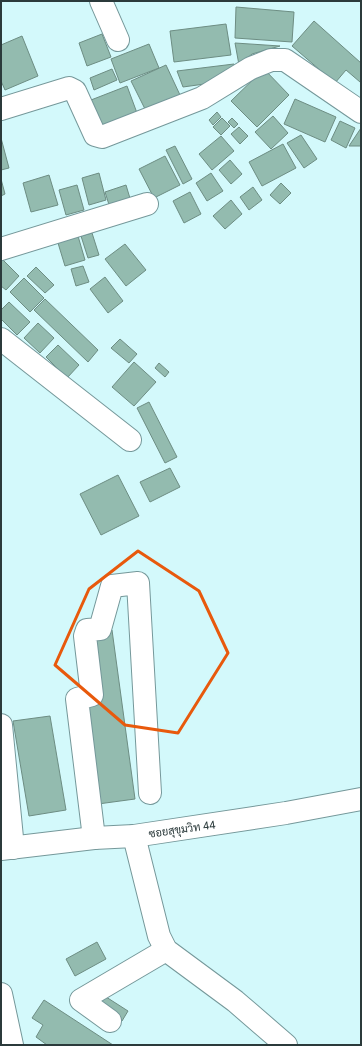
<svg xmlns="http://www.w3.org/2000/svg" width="362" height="1046" viewBox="0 0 362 1046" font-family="Roboto,Sarabun,sans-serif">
<rect width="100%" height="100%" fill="#d3f9fb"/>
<!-- building -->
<g fill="#93bbaf" stroke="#6d8d83">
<polygon points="236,7 294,12 292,42 235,38"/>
<polygon points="314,21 361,63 361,81 360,82 346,70 335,83 292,46"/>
<polygon points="226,24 231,55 174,62 170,31"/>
<polygon points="102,34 111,57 87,66 79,43"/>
<polygon points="22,36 38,76 5,90 1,81 1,45"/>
<polygon points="235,43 280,46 252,54 239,65"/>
<polygon points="149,44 159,68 120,83 111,59"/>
<polygon points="234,64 235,67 219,82 183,87 177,71"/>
<polygon points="166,65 180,95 146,111 131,81"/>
<polygon points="112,69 117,80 94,90 90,78"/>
<polygon points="264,69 289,95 257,127 231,101"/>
<polygon points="127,86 137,113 101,126 91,100"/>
<polygon points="295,99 336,117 325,142 284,124"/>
<polygon points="217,112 221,117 213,125 209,120"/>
<polygon points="273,116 288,133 271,149 255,132"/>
<polygon points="222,118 230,126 221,135 213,127"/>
<polygon points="232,118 238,124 234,128 228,122"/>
<polygon points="340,121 355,128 346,148 331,140"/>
<polygon points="239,127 248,136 240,144 231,134"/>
<polygon points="361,128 361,146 349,146"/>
<polygon points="301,135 317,159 304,168 287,143"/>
<polygon points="221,136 234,151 212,170 199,154"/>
<polygon points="1,138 9,168 1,170"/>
<polygon points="283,144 296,168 262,186 249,162"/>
<polygon points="175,146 192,179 183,184 166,150"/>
<polygon points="165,156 180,185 154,198 139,169"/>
<polygon points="230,160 242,174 231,184 219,170"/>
<polygon points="99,173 106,200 89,205 82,178"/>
<polygon points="211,173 223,191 207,201 196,183"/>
<polygon points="49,175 58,205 31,212 23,183"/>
<polygon points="1,179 5,194 1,196"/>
<polygon points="281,183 291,193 280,204 270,195"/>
<polygon points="77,185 84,210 66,215 59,190"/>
<polygon points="126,185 132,205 111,211 105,192"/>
<polygon points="253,187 262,200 249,210 240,197"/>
<polygon points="190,192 201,214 184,223 173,201"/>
<polygon points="231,200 242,214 225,229 213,216"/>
<polygon points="92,233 99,255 88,258 81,236"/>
<polygon points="78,236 85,260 65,266 58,243"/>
<polygon points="125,244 146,270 126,286 105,259"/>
<polygon points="1,258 19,276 6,290 1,286"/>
<polygon points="83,266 89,282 76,286 71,269"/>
<polygon points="36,267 54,285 45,293 27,276"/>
<polygon points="105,277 123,301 108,313 90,289"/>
<polygon points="24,278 44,298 30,312 10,292"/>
<polygon points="45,299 98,350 88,362 34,310"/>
<polygon points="9,302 30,322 17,335 1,319 1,310"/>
<polygon points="38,323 54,338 40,353 24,338"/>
<polygon points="120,339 137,354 129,363 111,348"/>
<polygon points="58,345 79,365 67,378 46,357"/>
<polygon points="134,362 156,382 134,406 112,387"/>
<polygon points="159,363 169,372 165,377 155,368"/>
<polygon points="149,402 177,457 165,463 137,408"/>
<polygon points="170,468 180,487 150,502 140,482"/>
<polygon points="118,475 139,516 101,535 80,494"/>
<polygon points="112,630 135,799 98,804 84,700 89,633"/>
<polygon points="50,716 66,810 29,816 13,721"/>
<polygon points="97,942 106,959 75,976 66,959"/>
<polygon points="103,995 128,1011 122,1021 97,1005"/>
<polygon points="44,1000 113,1045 47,1045 36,1037 43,1025 32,1018"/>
</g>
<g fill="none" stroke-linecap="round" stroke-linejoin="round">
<defs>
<g id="minor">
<polyline points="101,1 118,40"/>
<polyline points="1,109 69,88 75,91 95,135 102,137 202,98 251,68 271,60 285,60 361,112"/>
<polyline points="1,249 147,204"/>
<polyline points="1,339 130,440"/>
<polyline points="1,725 13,848"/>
<polyline points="134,836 159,936 166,950 235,1001 286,1045"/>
<polyline points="94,838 77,699 92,695 85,636 87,630 100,629 112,586 138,583 150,793"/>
<polyline points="1,849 94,838 134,836 286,813 361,799"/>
<polyline points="1,994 12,1045"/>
<polyline points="110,1021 81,1000 166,950"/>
</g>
</defs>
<!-- minor casing -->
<use href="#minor" stroke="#75989a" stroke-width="24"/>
<!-- minor -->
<use href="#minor" stroke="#fff" stroke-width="22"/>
</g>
<!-- marked area -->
<path fill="none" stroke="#e8590c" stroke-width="3" stroke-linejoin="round" d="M138,551L199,591L228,653L178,733L125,725L55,665L89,589Z"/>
<g text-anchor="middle" stroke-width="3.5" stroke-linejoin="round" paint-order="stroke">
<!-- street labels -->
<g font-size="11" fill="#2b3a3b" stroke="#fff">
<text transform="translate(182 829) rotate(-8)" y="4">ซอยสุขุมวิท 44</text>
</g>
</g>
<!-- border -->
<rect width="362" height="1046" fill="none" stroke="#2b3a3b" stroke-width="4"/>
</svg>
